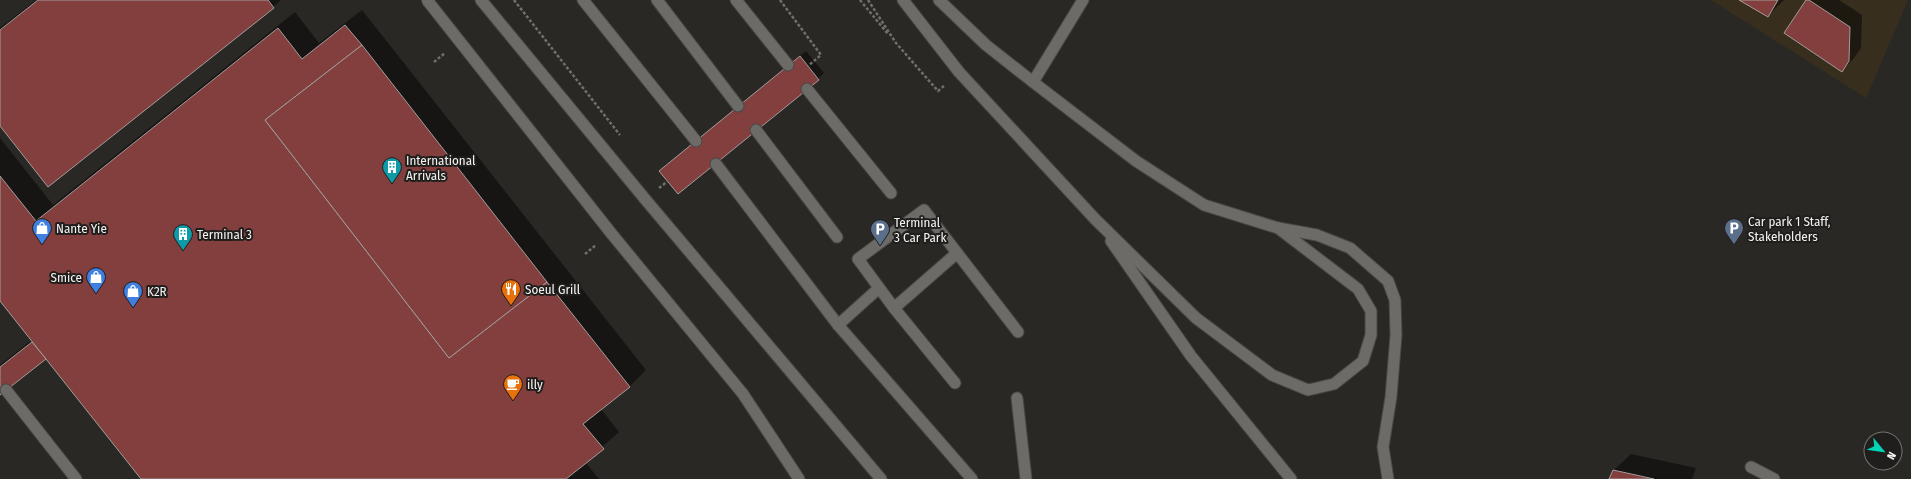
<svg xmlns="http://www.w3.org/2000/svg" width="1911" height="479" viewBox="0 0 1911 479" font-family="'Fira Sans Condensed',sans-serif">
<rect width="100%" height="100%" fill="#2a2825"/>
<!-- commercial -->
<polygon fill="#372e1e" points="1711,0 1908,0 1866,98"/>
<!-- shadow -->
<g fill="#0007">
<polygon points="36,0 281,0 273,7 0,124 0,28"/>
<polygon points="1741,0 1784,0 1768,16"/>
<polygon points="1807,0 1839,0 1862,15 1861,48 1854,58 1842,71"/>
<polygon points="362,10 646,370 629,387 601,409 619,432 585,462 599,479 142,479 46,358 0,394 0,365 32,340 0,299 0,138 53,205 295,12 319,43"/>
<polygon points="806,51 824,73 818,79 661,171"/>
<polygon points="1631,454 1696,468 1692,479 1610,479 1614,470"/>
</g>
<!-- building -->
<g fill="#833f3d" stroke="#a29d9d">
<polygon points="38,0 268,0 274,8 48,187 0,126 0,30"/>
<polygon points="1739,0 1778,0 1768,17"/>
<polygon points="1806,0 1809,0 1850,27 1849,61 1842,72 1784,33"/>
<polygon points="345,25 362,45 265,120 449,358 547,282 630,387 583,424 604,449 566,479 141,479 0,301 0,176 36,221 278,28 302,59"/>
<polygon points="362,45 547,282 449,358 265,120"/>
<polygon points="800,56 819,80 678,194 659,171"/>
<polygon points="32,342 46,359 0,395 0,367"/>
<polygon points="1613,470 1654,479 1609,479"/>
</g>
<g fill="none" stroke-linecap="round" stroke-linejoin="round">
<defs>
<g id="lane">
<polyline points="481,0 645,199 881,479"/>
<polyline points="583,0 696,141"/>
<polyline points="657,0 738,106"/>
<polyline points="736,0 788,65"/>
<polyline points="903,0 959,72 1095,219 1196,318 1272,375 1308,390 1334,384 1363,361 1371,335 1371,311 1358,289 1278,228"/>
<polyline points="939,0 986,45 1033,82 1136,161 1204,205 1278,228 1317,235 1350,248 1388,281 1395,300 1396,335 1391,397 1383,447 1388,479"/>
<polyline points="1033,82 1083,0"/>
<polyline points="807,89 891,193"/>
<polyline points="756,130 837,237"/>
<polyline points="716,164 838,325 972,479"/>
<polyline points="1111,241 1191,356 1291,479"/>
<polyline points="894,308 957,253"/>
<polyline points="838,325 879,288"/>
<polyline points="955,383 894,308 858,259 924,210 1018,332"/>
<polyline points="6,390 76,479"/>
<polyline points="743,394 799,479"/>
<polyline points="1017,398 1026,479"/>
<polyline points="1751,467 1774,479"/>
</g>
</defs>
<!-- lane casing -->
<use href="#lane" stroke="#494744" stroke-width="13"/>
<!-- path -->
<g stroke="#706f6c" stroke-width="2.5" stroke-dasharray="3 2" stroke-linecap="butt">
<polyline points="514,0 620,135"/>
<polyline points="780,0 821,55 808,66"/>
<polyline points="860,0 888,34"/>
<polyline points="868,0 896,43 938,91 945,85"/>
<polyline points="434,62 445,53"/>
<polyline points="659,188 668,181"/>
<polyline points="585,254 596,245"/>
</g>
<!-- lane -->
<use href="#lane" stroke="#6d6b68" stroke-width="11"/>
<defs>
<polyline id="lane-bridge" points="427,0 611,233 743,394"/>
</defs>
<!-- lane-bridge casing -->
<use href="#lane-bridge" stroke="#494744" stroke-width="13" stroke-linecap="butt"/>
<!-- lane-bridge -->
<use href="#lane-bridge" stroke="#6d6b68" stroke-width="11"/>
</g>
<!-- icons -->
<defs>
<symbol id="building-pin" viewBox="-11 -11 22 30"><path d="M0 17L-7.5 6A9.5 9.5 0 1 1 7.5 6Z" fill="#0f9aa8" stroke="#201e1c"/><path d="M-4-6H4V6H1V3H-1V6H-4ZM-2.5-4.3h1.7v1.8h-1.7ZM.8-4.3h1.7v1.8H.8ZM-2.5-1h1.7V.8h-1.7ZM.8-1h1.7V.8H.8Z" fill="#fff"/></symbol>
<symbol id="shop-pin" viewBox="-11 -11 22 30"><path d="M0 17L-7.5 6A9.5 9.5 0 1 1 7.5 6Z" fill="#3f7fe0" stroke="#201e1c"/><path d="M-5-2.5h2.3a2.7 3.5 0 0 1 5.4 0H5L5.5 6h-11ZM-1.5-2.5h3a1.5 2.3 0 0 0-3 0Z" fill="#fff"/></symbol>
<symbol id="parking-pin" viewBox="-11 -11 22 30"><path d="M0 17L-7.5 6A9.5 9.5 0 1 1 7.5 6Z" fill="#5c6f8a" stroke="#201e1c"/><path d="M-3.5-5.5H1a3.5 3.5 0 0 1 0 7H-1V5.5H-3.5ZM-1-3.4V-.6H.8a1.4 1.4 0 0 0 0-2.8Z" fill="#fff"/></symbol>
<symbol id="restaurant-pin" viewBox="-11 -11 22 30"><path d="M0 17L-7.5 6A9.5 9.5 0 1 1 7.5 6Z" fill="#e8710a" stroke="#201e1c"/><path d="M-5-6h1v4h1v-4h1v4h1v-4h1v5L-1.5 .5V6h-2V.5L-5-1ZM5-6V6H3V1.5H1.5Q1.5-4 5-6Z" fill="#fff"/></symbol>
<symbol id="cafe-pin" viewBox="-11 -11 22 30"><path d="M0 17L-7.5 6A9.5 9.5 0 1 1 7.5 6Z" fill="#e8710a" stroke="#201e1c"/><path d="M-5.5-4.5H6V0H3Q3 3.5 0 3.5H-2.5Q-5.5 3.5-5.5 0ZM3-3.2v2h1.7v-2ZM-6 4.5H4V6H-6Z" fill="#fff"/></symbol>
</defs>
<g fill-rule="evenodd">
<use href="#building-pin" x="381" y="156" width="22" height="30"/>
<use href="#shop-pin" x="31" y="217" width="22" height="30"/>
<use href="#parking-pin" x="1723" y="217" width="22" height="30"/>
<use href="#parking-pin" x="869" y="218" width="22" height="30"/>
<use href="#building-pin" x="172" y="223" width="22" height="30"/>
<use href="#shop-pin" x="85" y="266" width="22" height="30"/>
<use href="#restaurant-pin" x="500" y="278" width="22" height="30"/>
<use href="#shop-pin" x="122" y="280" width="22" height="30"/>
<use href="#cafe-pin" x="502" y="373" width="22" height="30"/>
</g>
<g text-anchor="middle" stroke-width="4" stroke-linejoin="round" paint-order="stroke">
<!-- poi labels -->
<g font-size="13" fill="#f3f2f0" stroke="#201e1c" text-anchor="start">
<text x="406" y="165">International<tspan x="406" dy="15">Arrivals</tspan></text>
<text x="1748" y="226">Car park 1 Staff,<tspan x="1748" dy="15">Stakeholders</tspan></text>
<text x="894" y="227">Terminal<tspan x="894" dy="15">3 Car Park</tspan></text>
<text x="56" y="233">Nante Yie</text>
<text x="197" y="239">Terminal 3</text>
<text x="82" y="282" text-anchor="end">Smice</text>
<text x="525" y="294">Soeul Grill</text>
<text x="147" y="296">K2R</text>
<text x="527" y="389">illy</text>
</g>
</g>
<!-- north arrow -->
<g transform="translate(1883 451) rotate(119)"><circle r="19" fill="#201e1c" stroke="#747371"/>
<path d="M0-3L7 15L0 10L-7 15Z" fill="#00d5b7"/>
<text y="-6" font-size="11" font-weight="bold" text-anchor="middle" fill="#f3f2f0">N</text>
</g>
</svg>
